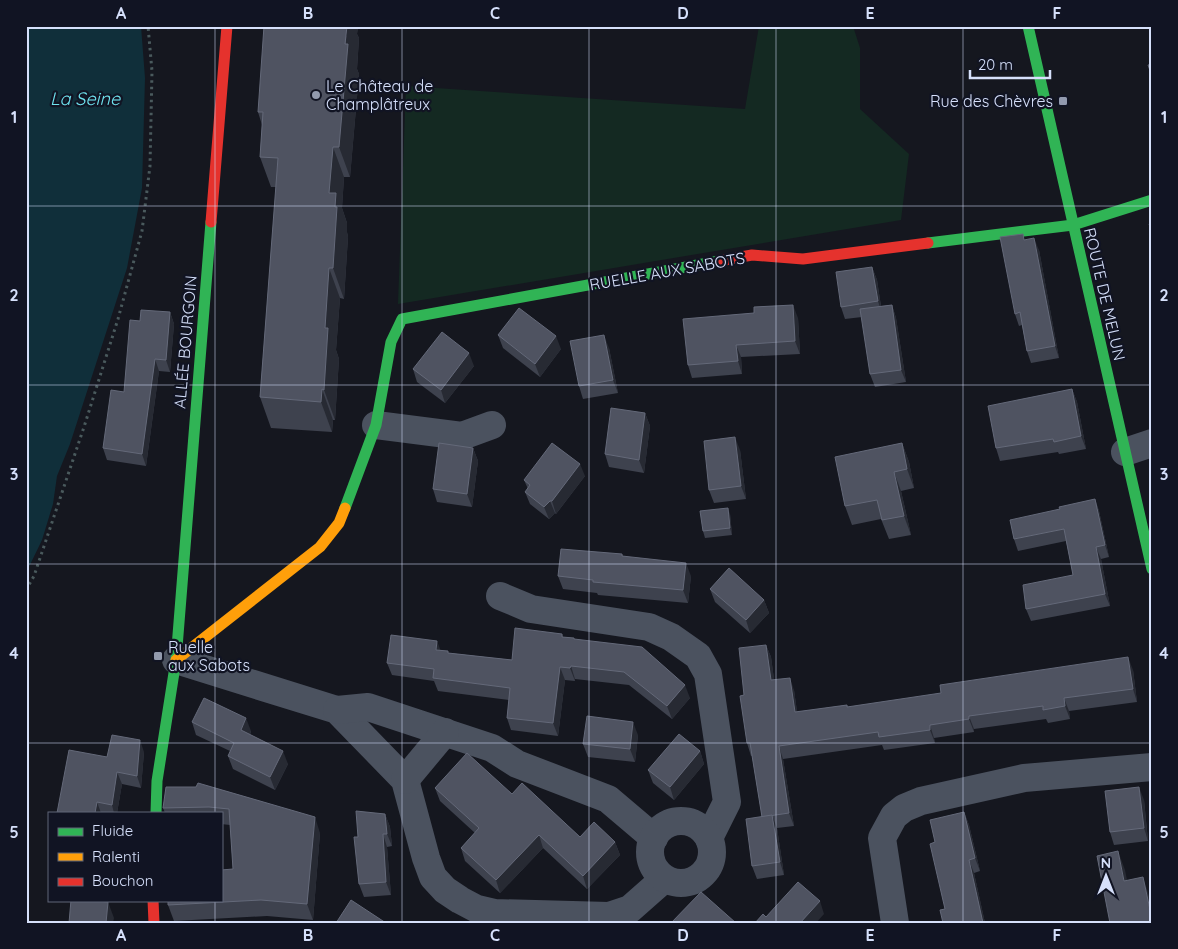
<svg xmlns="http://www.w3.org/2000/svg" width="1178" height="949" viewBox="0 0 1178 949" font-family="Quicksand,sans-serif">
<rect width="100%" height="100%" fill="#15171f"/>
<!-- green -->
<polygon fill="#142922" points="759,26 853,26 860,48 860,109 909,154 901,220 398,304 406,86 745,109"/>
<!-- water -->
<polygon fill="#102f3a" points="26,26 141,26 145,78 142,188 127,268 70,444 57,476 53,504 42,540 26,573"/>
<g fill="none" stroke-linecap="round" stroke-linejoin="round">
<!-- path -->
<polyline stroke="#4a5a5d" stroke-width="3" stroke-dasharray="2.5 4" stroke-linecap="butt" points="26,590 34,576 84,427 118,319 142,231 150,166 152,71 148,26"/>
<!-- street -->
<g stroke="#4b525f" stroke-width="28">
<polyline points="376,425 462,436 492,425"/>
<polyline points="1125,452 1152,443"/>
<polyline points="500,596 531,609 649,627 671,637 698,656 708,674 727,802 709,838"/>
<polyline points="176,660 337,710 405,780 426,858 433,877 445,890 460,900 477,909 494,913 609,916 630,909 664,879"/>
<polyline points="337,710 368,707 492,748 517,764 608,799 654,838"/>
<polyline points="405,780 445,732"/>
<circle cx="681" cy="852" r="31"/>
<polyline points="895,923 882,838 894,816 904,808 921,801 1024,778 1152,767"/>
</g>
<!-- fast -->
<g stroke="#30b455" stroke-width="11">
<polyline points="1028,26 1152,569"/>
<polyline points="928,243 1073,225 1152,200"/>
<polyline points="345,508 376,425 391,342 402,319 719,261"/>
<polyline points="156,813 157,781 176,660 211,222"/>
</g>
<!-- slow -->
<polyline stroke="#ff9f0a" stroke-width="11" points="176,660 320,547 339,523 345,508"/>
<!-- jam -->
<g stroke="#e5322d" stroke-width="11">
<polyline points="211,222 227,26"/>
<polyline points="719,261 752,255 803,259 928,243"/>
<polyline points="153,900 154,923"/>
</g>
</g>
<!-- wall -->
<g fill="#3e424e">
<polygon points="358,26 357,34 359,38 357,69 359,74 350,177 344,177 342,208 347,223 347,232 348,237 344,299 340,298 336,350 339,359 335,420 333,420 332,432 271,428 260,397 276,187 271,187 260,157 262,125 258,112"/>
<polygon points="1025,240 1039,250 1059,358 1031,363 1027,351 1022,325 1019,326 1015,314"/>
<polygon points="872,267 877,280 881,306 892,305 896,318 906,382 875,387 870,374 862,317 845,319 841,307"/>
<polygon points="170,312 174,324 170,372 159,371 146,466 107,460 103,448 124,392 140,321"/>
<polygon points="798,318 800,354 741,357 742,374 692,378 688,365"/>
<polygon points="498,335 561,349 540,377 503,348"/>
<polygon points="609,348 618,393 583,399 579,386"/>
<polygon points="474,366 445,403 417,382 413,369"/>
<polygon points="1072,389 1077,402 1086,449 1059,454 1058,452 1000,461 996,448"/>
<polygon points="645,413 650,426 644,473 609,467 605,454"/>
<polygon points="902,443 909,462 914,488 901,491 911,535 889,539 881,519 852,525 845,506"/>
<polygon points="473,448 478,461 472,507 437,502 433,489"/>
<polygon points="740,450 746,499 714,503 709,490"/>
<polygon points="585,476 556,514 555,513 549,519 530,504 525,492 528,489 524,480"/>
<polygon points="1095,499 1099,511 1109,557 1101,559 1110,606 1031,621 1026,609 1073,575 1066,541 1018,551 1014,539 1060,509"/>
<polygon points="730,514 732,535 705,538 703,531"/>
<polygon points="622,554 623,556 691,576 688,603 598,595 597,593 563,589 558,576"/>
<polygon points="710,589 764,600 769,613 750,633 715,602"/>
<polygon points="562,634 563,637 574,639 690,698 672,719 629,685 575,679 575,681 565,680 558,736 511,730 507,718 509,700 438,691 434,681 392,675 387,663 440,650 449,653 512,660"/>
<polygon points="766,645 771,657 774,680 794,690 797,712 847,705 848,707 1133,670 1137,702 1069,711 1070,719 1048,723 1046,719 974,729 974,732 934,738 935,743 884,750 882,745 783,759 794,826 777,828 784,875 757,879 752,866 762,817 752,756 751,756 747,743 744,695"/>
<polygon points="192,722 251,731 250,735 288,764 275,790 233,769 228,756 230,751 196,735"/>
<polygon points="638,735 635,762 588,757 583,744"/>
<polygon points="700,751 704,764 674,800 653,783 648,770"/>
<polygon points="144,752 141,788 122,784 117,813 57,813 107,757"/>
<polygon points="166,787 320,833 313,920 267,916 174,921 168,905 233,869 230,825 221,824 221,813 165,813 163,808"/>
<polygon points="435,788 512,794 580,837 615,842 620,855 587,889 543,848 500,893 465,861 461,848 475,833 440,801"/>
<polygon points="1144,800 1148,841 1114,845 1110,832"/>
<polygon points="964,812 969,825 980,871 974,873 985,923 943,923 945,909 935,842"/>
<polygon points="385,814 390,827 392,846 387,847 391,895 364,897 359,884 358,837"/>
</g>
<!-- shaded-wall -->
<g fill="#272a33">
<polygon points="347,26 358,26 357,34 359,38 357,69 359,74 350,177 339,147"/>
<polygon points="333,147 344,177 342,208 347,223 347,232 348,237 344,299 333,268 329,193"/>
<polygon points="1034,238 1039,250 1059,358 1055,346"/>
<polygon points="872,267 877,280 882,314 878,301"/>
<polygon points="329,268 340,298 336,350 339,359 335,420 324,390 325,328"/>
<polygon points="793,305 798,318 800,354 795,341"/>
<polygon points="892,305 896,318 906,382 901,370"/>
<polygon points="170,312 174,324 170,372 166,360"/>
<polygon points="604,335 609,348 618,393 613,380"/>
<polygon points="556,336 561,349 540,377 535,364"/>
<polygon points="736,345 741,357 742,374 738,361"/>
<polygon points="469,353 474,366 445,403 441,390"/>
<polygon points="155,359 159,371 146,466 142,454"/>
<polygon points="322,389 333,420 332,432 321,402"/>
<polygon points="1072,389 1077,402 1086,449 1081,436"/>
<polygon points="645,413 650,426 644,473 639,460"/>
<polygon points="735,437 740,450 746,499 741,486"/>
<polygon points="902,443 909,462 914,488 907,469"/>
<polygon points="473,448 478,461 472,507 467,494"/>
<polygon points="580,464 585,476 556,514 552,501"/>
<polygon points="894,472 901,491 911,535 904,516"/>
<polygon points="1095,499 1099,511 1109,557 1105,545"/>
<polygon points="550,501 555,513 549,519 544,507"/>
<polygon points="728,508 730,514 732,535 730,528"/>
<polygon points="1096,547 1101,559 1110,606 1105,594"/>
<polygon points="686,563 691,576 688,603 683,590"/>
<polygon points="764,600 769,613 750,633 746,620"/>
<polygon points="437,641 442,654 436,650"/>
<polygon points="766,645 771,657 776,693 771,680"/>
<polygon points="1128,657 1133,670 1137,702 1133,689"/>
<polygon points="571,666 575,679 575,681 570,668"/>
<polygon points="560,667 565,680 558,736 553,723"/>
<polygon points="790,678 794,690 799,725 795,712"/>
<polygon points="685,685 690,698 672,719 667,706"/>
<polygon points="1064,698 1069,711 1070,719 1065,706"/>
<polygon points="969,716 974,729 974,732 969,719"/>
<polygon points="246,718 251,731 245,743 241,730"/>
<polygon points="633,722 638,735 635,762 630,749"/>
<polygon points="930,725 934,738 935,743 930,730"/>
<polygon points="140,740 144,752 141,788 137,776"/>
<polygon points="779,746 783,759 794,826 789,813"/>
<polygon points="283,751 288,764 275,790 270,777"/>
<polygon points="700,751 704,764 674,800 670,787"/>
<polygon points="117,772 122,784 117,813 114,813 112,805"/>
<polygon points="1139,787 1144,800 1148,841 1144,828"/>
<polygon points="97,802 101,813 95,813"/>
<polygon points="964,812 969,825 980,871 975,858"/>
<polygon points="385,814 390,827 392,846 387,834"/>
<polygon points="772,815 777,828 784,875 780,862"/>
<polygon points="315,817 320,833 313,920 307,904"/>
<polygon points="383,834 387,847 391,895 386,882"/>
<polygon points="539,835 543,848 500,893 496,880"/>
<polygon points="615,842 620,855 587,889 583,876"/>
<polygon points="1118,851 1125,870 1131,900 1124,881"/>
<polygon points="969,860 974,873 985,923 983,923"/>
<polygon points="1143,877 1149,896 1152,907 1152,919"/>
<polygon points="820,901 824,914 816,923 800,923"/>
<polygon points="108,902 114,918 113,923 106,923"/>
</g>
<!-- building -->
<g fill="#4f5361" stroke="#646979">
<polygon points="264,26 347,26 345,44 348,44 339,147 333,147 329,193 336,193 335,207 337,207 333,268 329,268 325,328 328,328 324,390 322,389 321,402 260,397 278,158 260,157 263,112 258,112"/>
<polygon points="1152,64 1152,76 1148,65"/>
<polygon points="1152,223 1152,230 1149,224"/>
<polygon points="1023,234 1024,240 1034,238 1055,346 1027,351 1020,312 1015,314 1000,237"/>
<polygon points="872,267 878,301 841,307 836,272"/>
<polygon points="793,305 795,341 736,345 738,361 688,365 683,319 754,313 754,307"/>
<polygon points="892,305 901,370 870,374 860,309"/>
<polygon points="519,308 556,336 535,364 498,335"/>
<polygon points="141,310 170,312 166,360 155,359 142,454 103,448 111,390 124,392 130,320 140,321"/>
<polygon points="442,332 469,353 441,390 413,369"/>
<polygon points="604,335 613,380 579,386 570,341"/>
<polygon points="1072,389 1081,436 1054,442 1053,439 996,448 988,406"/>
<polygon points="611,408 645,413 639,460 605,454"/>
<polygon points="735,437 741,486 709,490 704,441"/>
<polygon points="439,443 473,448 467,494 433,489"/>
<polygon points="552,443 580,464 552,501 550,501 544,507 525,492 530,485 524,480"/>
<polygon points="902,443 907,469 894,472 904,516 882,520 877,500 845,506 835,457"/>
<polygon points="1095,499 1105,545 1096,547 1105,594 1026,609 1023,585 1073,575 1064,529 1014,539 1010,520 1060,509 1059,507"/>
<polygon points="728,508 730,528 703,531 700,511"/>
<polygon points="561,549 622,554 622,556 686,563 683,590 593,582 593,580 558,576"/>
<polygon points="729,568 764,600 746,620 710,589"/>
<polygon points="515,628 562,634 562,637 574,638 574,639 642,647 685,685 667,706 624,672 571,666 570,668 560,667 553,723 507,718 510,688 433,678 434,669 387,663 391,635 437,641 436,650 448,651 448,653 512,660"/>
<polygon points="766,645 771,680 790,678 795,712 847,705 847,707 941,693 940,685 1128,657 1133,689 1064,698 1065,706 1043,710 1043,706 969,716 969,719 930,725 930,730 879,737 878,732 779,746 789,813 762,817 750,743 747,743 740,696 744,695 739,648"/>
<polygon points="204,698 246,718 241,730 283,751 270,777 228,756 234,743 192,722"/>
<polygon points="587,716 633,722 630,749 583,744"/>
<polygon points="679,734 700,751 670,787 648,770"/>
<polygon points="112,735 140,740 137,776 117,772 112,805 97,802 95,813 57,813 69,750 107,757"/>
<polygon points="467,753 512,794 522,783 580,837 594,822 615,842 583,876 539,835 496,880 461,848 479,828 435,788"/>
<polygon points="198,783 315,817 307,904 261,900 168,905 168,900 221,900 221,870 233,869 229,809 209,807 163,808 166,787 196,787"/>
<polygon points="1139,787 1144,828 1110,832 1105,791"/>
<polygon points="356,811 385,814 387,834 383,834 386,882 359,884 354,837 358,837"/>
<polygon points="964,812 975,858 969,860 983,923 943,923 940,910 945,909 930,844 935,842 930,820"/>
<polygon points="772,815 780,862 752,866 746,819"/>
<polygon points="1118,851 1124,881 1143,877 1152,919 1152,923 1110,923 1097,856"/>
<polygon points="798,882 820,901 800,923 755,923 763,914 766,917"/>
<polygon points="701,892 736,923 671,923"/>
<polygon points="71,900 86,900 108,902 106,923 69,923"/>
<polygon points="351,900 386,923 336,923"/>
</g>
<!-- grid -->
<path fill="none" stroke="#d6e0fb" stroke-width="1" stroke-opacity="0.55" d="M215,26V813M402,26V923M589,26V923M776,26V923M963,26V923M26,206H1152M26,385H1152M26,564H1152M26,743H1152M215,900V923"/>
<!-- markers -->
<g fill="#929aae" stroke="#111423" stroke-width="2">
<circle cx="316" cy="95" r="5"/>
<rect x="1058" y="96" width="10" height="10" rx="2.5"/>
<rect x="153" y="651" width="10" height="10" rx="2.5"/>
</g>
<g text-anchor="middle" stroke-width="4.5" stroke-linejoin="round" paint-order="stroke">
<!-- poi labels -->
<g font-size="16" fill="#d6e0fb" stroke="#111423" text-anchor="start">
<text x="326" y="92">Le Château de<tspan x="326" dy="18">Champlâtreux</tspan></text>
<text x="1053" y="107" text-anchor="end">Rue des Chèvres</text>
<text x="168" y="653">Ruelle<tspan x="168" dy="18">aux Sabots</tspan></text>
</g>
<!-- street labels -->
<g font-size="16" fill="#d6e0fb" stroke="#111423">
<text transform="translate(667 271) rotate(-10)" y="6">RUELLE AUX SABOTS</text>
<text transform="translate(1105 294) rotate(77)" y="6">ROUTE DE MELUN</text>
<text transform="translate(185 342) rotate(-85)" y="6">ALLÉE BOURGOIN</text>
</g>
<!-- water labels -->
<g font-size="18" font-style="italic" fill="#6fe4f0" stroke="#111423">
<text x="85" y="105">La Seine</text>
</g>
</g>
<!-- border -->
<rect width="1178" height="949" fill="none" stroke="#111423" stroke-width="55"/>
<!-- legend -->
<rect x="48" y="812" width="175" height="90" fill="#111423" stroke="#606679"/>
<rect x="58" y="828" width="25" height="8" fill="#30b455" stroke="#606679"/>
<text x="92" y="836" font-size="15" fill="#d6e0fb">Fluide</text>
<rect x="58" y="853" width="25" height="8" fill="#ff9f0a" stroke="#606679"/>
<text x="92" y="862" font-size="15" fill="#d6e0fb">Ralenti</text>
<rect x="58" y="878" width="25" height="8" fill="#e5322d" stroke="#606679"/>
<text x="92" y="886" font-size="15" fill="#d6e0fb">Bouchon</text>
<!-- north arrow -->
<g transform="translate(1106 876)" stroke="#111423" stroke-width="4" paint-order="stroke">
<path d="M0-4L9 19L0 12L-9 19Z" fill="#d6e0fb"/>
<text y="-8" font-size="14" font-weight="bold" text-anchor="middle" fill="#d6e0fb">N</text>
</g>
<!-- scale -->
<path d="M970 70v8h80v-8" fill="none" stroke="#d6e0fb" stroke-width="2.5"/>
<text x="978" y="70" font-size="15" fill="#d6e0fb" stroke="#111423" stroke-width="4" paint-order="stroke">20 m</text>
<rect x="28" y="28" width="1122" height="894" fill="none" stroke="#d6e0fb" stroke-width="2"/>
<g font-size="16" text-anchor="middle" font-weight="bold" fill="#d6e0fb">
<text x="121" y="19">A</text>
<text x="308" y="19">B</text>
<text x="495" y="19">C</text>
<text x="683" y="19">D</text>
<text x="870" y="19">E</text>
<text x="1057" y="19">F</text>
<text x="14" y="123">1</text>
<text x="1164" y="123">1</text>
<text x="14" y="301">2</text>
<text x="1164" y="301">2</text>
<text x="14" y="480">3</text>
<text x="1164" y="480">3</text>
<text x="14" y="659">4</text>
<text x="1164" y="659">4</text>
<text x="14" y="838">5</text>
<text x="1164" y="838">5</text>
<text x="121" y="941">A</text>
<text x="308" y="941">B</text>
<text x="495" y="941">C</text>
<text x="683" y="941">D</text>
<text x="870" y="941">E</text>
<text x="1057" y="941">F</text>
</g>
</svg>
